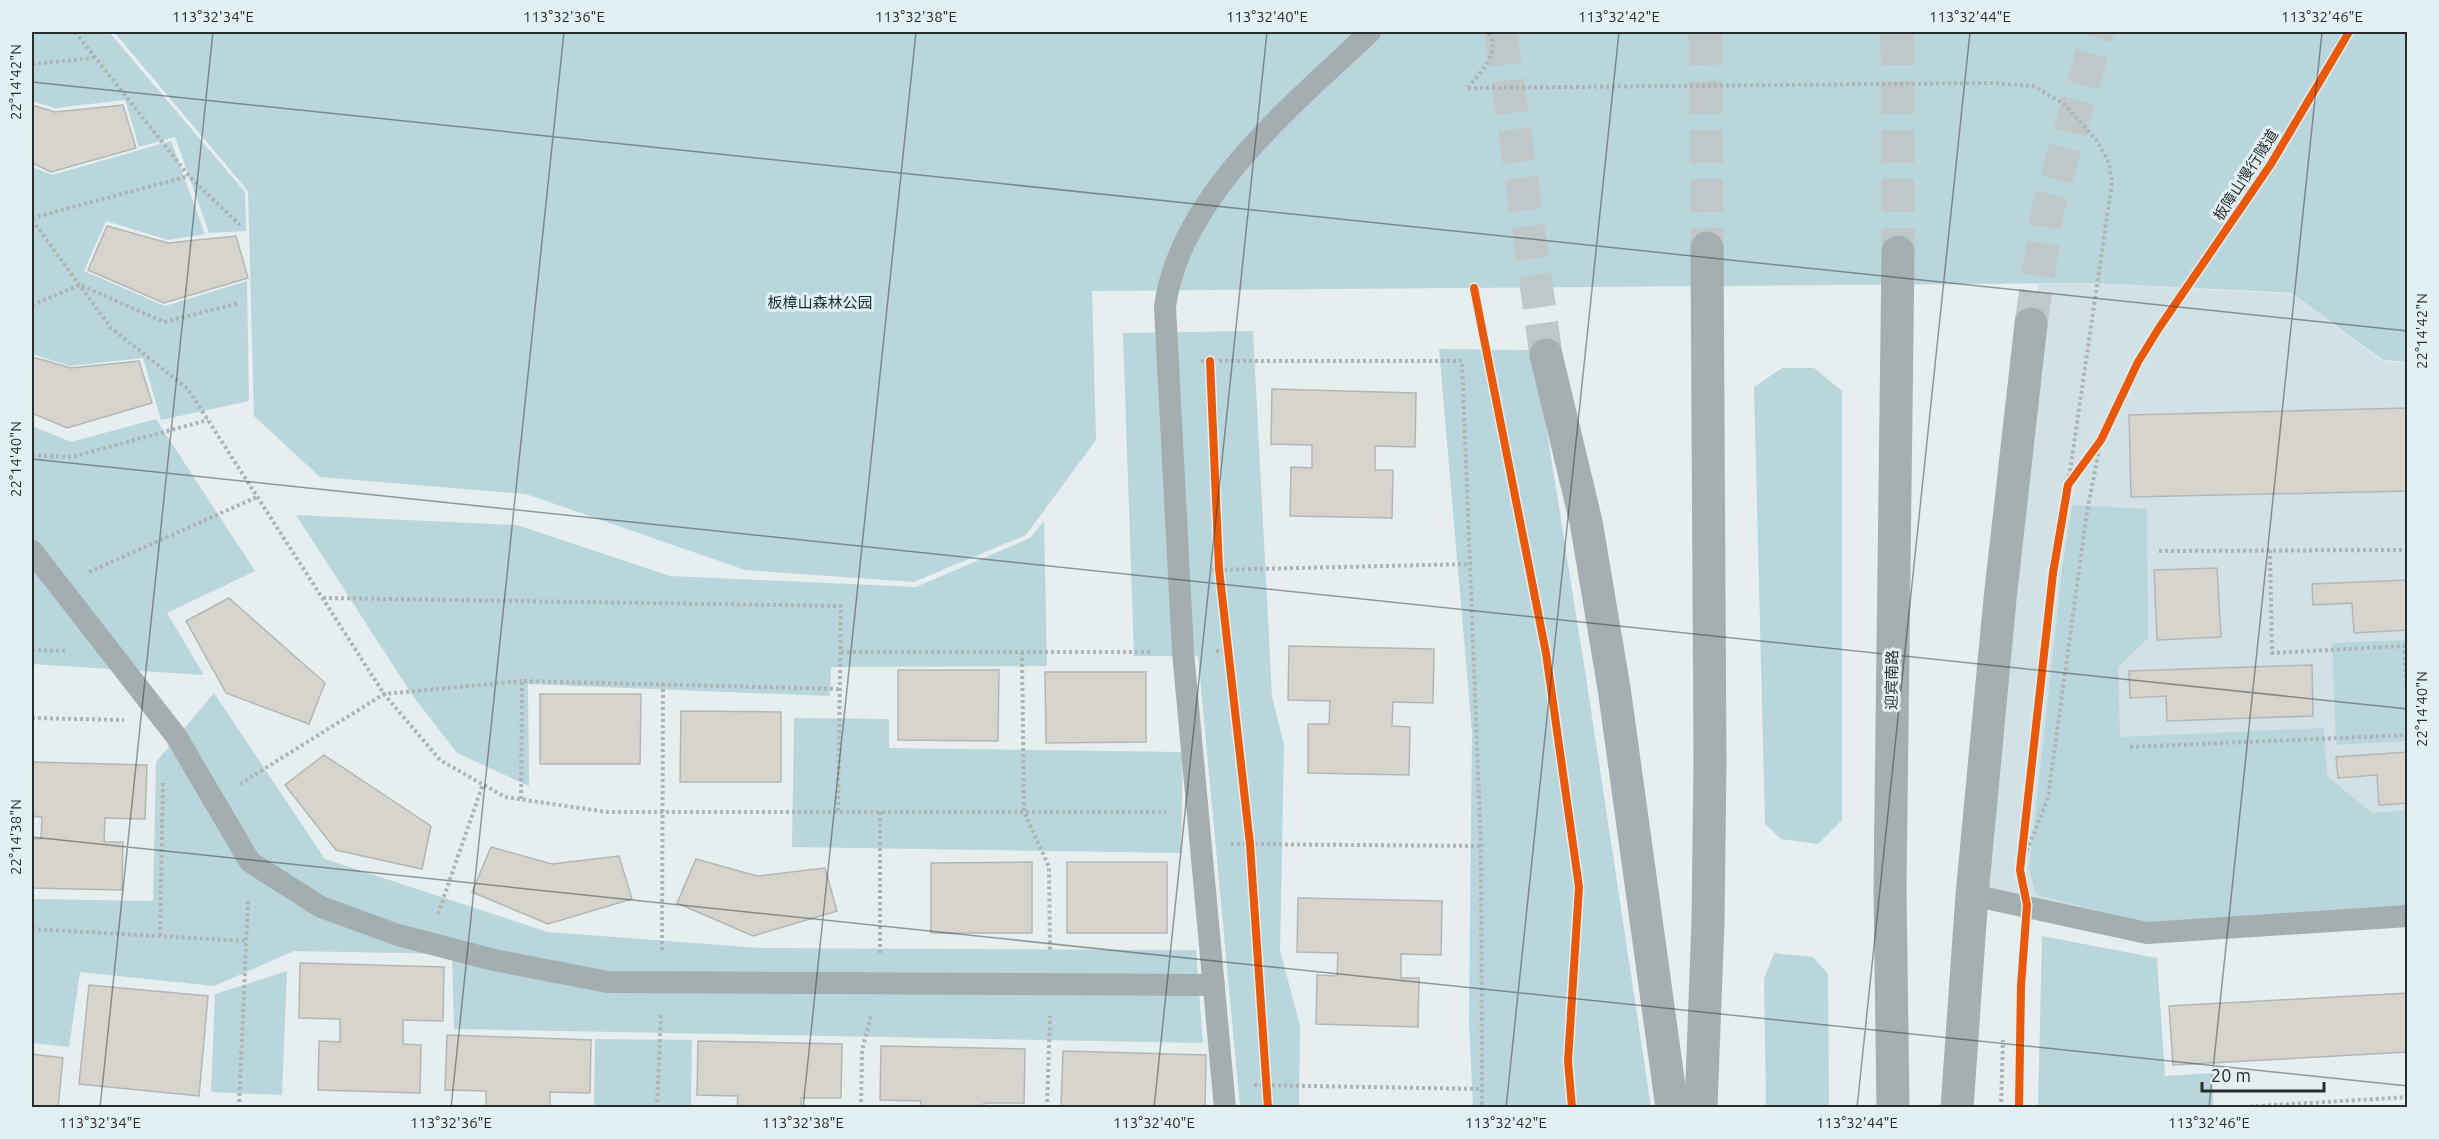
<svg xmlns="http://www.w3.org/2000/svg" width="2439" height="1139" viewBox="0 0 2439 1139" font-family="Ubuntu,'Noto Sans SC',sans-serif">
<rect width="100%" height="100%" fill="#e6eef0"/>
<!-- built -->
<polygon fill="#d2e1e5" points="2095,283 2291,294 2383,361 2407,363 2407,915 2147,932 1973,894 2038,284"/>
<!-- green -->
<g fill="#bad6dd">
<polygon points="32,32 109,32 245,192 246,231 209,233 175,137 139,147 125,100 55,108 32,101"/>
<polygon points="114,32 2407,32 2407,362 2383,360 2291,293 2094,283 1092,291 1096,440 1026,535 914,582 745,570 526,494 320,477 254,416 248,191"/>
<polygon points="171,141 205,234 168,240 106,221 84,271 165,306 247,281 249,401 161,420 143,358 70,366 32,354 32,167 52,175"/>
<polygon points="1253,331 1272,696 1284,745 1280,950 1300,1026 1299,1107 1240,1107 1198,656 1134,656 1123,333"/>
<polygon points="1439,349 1534,350 1588,690 1651,1107 1473,1107 1469,1021 1472,732"/>
<polygon points="1782,368 1814,368 1842,391 1842,820 1818,844 1781,839 1765,824 1754,387"/>
<polygon points="156,419 255,571 167,613 204,675 32,664 32,426 71,442"/>
<polygon points="2072,505 2147,509 2148,638 2118,667 2120,737 2324,728 2327,776 2372,813 2407,810 2407,906 2147,923 2036,895 2029,869 2062,570"/>
<polygon points="296,515 517,525 670,576 916,587 1030,538 1044,521 1047,666 831,667 830,696 528,684 529,786 457,753 413,696"/>
<polygon points="2407,640 2407,741 2336,745 2332,643"/>
<polygon points="214,693 325,859 548,932 760,948 1196,950 1203,1043 454,1029 452,954 294,951 214,986 80,972 69,1047 32,1043 32,899 153,901 156,762"/>
<polygon points="794,718 889,719 889,748 1183,752 1181,853 792,847"/>
<polygon points="2042,936 2157,958 2165,1076 2212,1073 2213,1107 2038,1107"/>
<polygon points="1774,953 1813,957 1828,974 1829,1107 1766,1107 1764,979"/>
<polygon points="287,971 282,1095 211,1092 215,994"/>
<polygon points="595,1039 692,1040 691,1107 594,1107"/>
</g>
<!-- building -->
<g fill="#d7d4cd" stroke="#b4b6b6" stroke-width="1.5">
<polygon points="32,105 55,112 123,105 136,148 51,172 32,163"/>
<polygon points="107,226 168,243 236,236 248,278 164,303 88,270"/>
<polygon points="32,357 71,368 139,361 152,403 67,428 32,413"/>
<polygon points="1272,389 1416,393 1415,447 1375,446 1375,470 1393,470 1392,518 1290,516 1291,467 1312,468 1312,445 1271,444"/>
<polygon points="2408,408 2408,491 2131,497 2129,415"/>
<polygon points="2217,568 2221,637 2157,640 2154,570"/>
<polygon points="2408,580 2408,630 2354,633 2352,603 2313,605 2312,584"/>
<polygon points="229,598 325,683 309,724 226,693 186,621"/>
<polygon points="1289,646 1434,649 1433,703 1393,702 1392,726 1410,727 1409,775 1308,773 1308,724 1329,724 1330,701 1288,700"/>
<polygon points="2312,665 2313,716 2167,721 2166,696 2130,698 2129,671"/>
<polygon points="898,670 999,670 998,741 898,740"/>
<polygon points="1045,672 1146,672 1146,742 1046,743"/>
<polygon points="540,694 641,694 640,764 540,764"/>
<polygon points="681,711 781,712 781,782 680,782"/>
<polygon points="2408,752 2408,803 2379,805 2377,775 2338,778 2336,757"/>
<polygon points="324,755 431,826 422,869 336,850 285,785"/>
<polygon points="32,762 147,765 145,819 105,818 104,842 123,842 122,890 32,888 32,839 41,839 42,817 32,816"/>
<polygon points="491,847 552,864 619,856 632,899 548,924 472,892"/>
<polygon points="696,859 757,876 825,868 837,911 753,936 677,903"/>
<polygon points="1032,862 1032,933 931,933 931,863"/>
<rect x="1067" y="862" width="100" height="71"/>
<polygon points="1298,898 1442,901 1441,955 1401,954 1401,978 1419,978 1418,1027 1316,1024 1317,975 1337,976 1338,953 1297,952"/>
<polygon points="300,963 444,967 443,1021 403,1020 403,1044 421,1045 420,1093 318,1090 319,1041 340,1042 340,1019 299,1018"/>
<polygon points="89,985 208,996 199,1096 79,1084"/>
<polygon points="2408,993 2408,1052 2173,1065 2169,1006"/>
<polygon points="447,1035 591,1040 590,1093 550,1092 550,1108 486,1108 486,1091 445,1090"/>
<polygon points="698,1041 842,1044 841,1098 801,1098 801,1108 737,1108 738,1096 697,1095"/>
<polygon points="881,1046 1025,1049 1024,1103 984,1103 984,1108 920,1108 921,1101 880,1100"/>
<polygon points="1063,1051 1206,1055 1205,1108 1061,1106"/>
<polygon points="32,1054 63,1058 58,1108 32,1108"/>
</g>
<g fill="none" stroke-linecap="round" stroke-linejoin="round">
<!-- primary-tunnel -->
<g stroke="#c0c7c9" stroke-width="33" stroke-dasharray="33 16" stroke-linecap="butt">
<polyline points="1501,32 1546,355"/>
<polyline points="1705,32 1707,248"/>
<polyline points="1897,32 1898,252"/>
<polyline points="2031,324 2048,209 2098,32"/>
</g>
<!-- path -->
<g stroke="#adb4b6" stroke-width="4" stroke-dasharray="3 3" stroke-linecap="butt">
<polyline points="75,32 189,176 240,225"/>
<polyline points="32,64 93,58"/>
<polyline points="1468,88 1992,83 2033,86 2064,104 2098,142 2109,163 2112,182 2068,485"/>
<path d="M1468,88C1479,74 1503,49 1488,32"/>
<polyline points="32,218 189,176"/>
<polyline points="32,220 111,328 188,389 384,694 440,760 505,797 607,812 1166,812"/>
<polyline points="32,305 80,285 164,322 239,303"/>
<polyline points="1201,361 1462,361 1481,846 1482,1108"/>
<polyline points="32,455 72,457 208,420"/>
<polyline points="2270,550 2272,653 2404,646 2408,707"/>
<polyline points="2159,551 2408,550"/>
<polyline points="1212,570 1470,564"/>
<polyline points="89,572 257,497"/>
<polyline points="323,598 841,606 838,812"/>
<polyline points="32,650 67,651"/>
<polyline points="1216,651 1229,651"/>
<polyline points="841,652 1152,652"/>
<polyline points="1022,652 1024,812 1049,867 1050,952"/>
<polyline points="32,718 124,720"/>
<polyline points="2130,747 2408,735"/>
<polyline points="240,784 384,694 522,681"/>
<polyline points="521,799 522,681 840,689"/>
<polyline points="1231,844 1481,846"/>
<polyline points="2018,873 2048,798 2087,512 2101,440"/>
<polyline points="438,914 483,784"/>
<polyline points="32,929 246,941"/>
<polyline points="160,936 163,781"/>
<polyline points="662,950 663,684"/>
<polyline points="880,953 880,812"/>
<polyline points="1254,1085 1480,1089"/>
<polyline points="239,1108 248,898"/>
<polyline points="657,1108 661,1015"/>
<polyline points="861,1108 862,1050 871,1016"/>
<polyline points="1047,1108 1050,1016"/>
<polyline points="2001,1108 2003,1040"/>
<polyline points="2226,1108 2408,1097"/>
</g>
<!-- lane -->
<g stroke="#a4adaf" stroke-width="22">
<polyline points="32,551 176,736 250,862 321,907 398,935 494,960 608,982 1214,985"/>
<polyline points="1972,895 2147,933 2408,916"/>
<path d="M1225,1108L1183,652L1165,307C1179,197 1294,104 1370,32"/>
</g>
<!-- primary -->
<g stroke="#a5afb1" stroke-width="33">
<polyline points="1546,355 1586,522 1614,688 1672,1108"/>
<polyline points="1701,1108 1708,921 1710,762 1707,248"/>
<polyline points="1893,1108 1890,888 1898,252"/>
<polyline points="1957,1108 1972,895 2000,599 2031,324"/>
</g>
<defs>
<g id="cycleway">
<polyline points="1474,288 1546,653 1579,887 1568,1061 1572,1108"/>
<polyline points="1210,361 1219,569 1250,844 1268,1108"/>
<polyline points="2019,1108 2021,986 2027,905 2020,870 2053,573 2068,485 2101,440 2138,362 2159,328 2271,164 2349,32"/>
</g>
</defs>
<!-- cycleway casing -->
<use href="#cycleway" stroke="#e3f0f3" stroke-width="11"/>
<!-- cycleway -->
<use href="#cycleway" stroke="#e8590c" stroke-width="8"/>
</g>
<!-- ticks -->
<path fill="none" stroke="#272c2d" stroke-width="1.5" stroke-opacity="0.45" d="M32,82L2408,331M32,459L2408,709M32,837L2408,1086M100,1108L213,32M451,1108L564,32M803,1108L916,32M1154,1108L1267,32M1506,1108L1619,32M1857,1108L1970,32M2209,1108L2322,32"/>
<g text-anchor="middle" stroke-width="6" stroke-linejoin="round" paint-order="stroke">
<!-- street labels -->
<g font-size="15" fill="#272c2d" stroke="#e3f0f3">
<text transform="translate(2246 175) rotate(-57)" y="5">板障山慢行隧道</text>
<text transform="translate(1892 680) rotate(-89)" y="5">迎宾南路</text>
</g>
<!-- park labels -->
<g font-size="15" fill="#0d2e35" stroke="#e3f0f3">
<text x="820" y="308">板樟山森林公园</text>
</g>
</g>
<!-- border -->
<rect width="2439" height="1139" fill="none" stroke="#e3f0f3" stroke-width="66"/>
<!-- scale -->
<path d="M2202 1082v9h122v-9" fill="none" stroke="#272c2d" stroke-width="3"/>
<text x="2211" y="1082" font-size="18" fill="#272c2d" stroke="#e3f0f3" stroke-width="4.5" paint-order="stroke">20 m</text>
<rect x="33" y="33" width="2373" height="1073" fill="none" stroke="#272c2d" stroke-width="2"/>
<g font-size="15" text-anchor="middle" fill="#272c2d">
<text x="213" y="22">113°32'34"E</text>
<text x="564" y="22">113°32'36"E</text>
<text x="916" y="22">113°32'38"E</text>
<text x="1267" y="22">113°32'40"E</text>
<text x="1619" y="22">113°32'42"E</text>
<text x="1970" y="22">113°32'44"E</text>
<text x="2322" y="22">113°32'46"E</text>
<text transform="translate(16 82) rotate(-90)" y="5">22°14'42"N</text>
<text transform="translate(2422 331) rotate(-90)" y="5">22°14'42"N</text>
<text transform="translate(16 459) rotate(-90)" y="5">22°14'40"N</text>
<text transform="translate(2422 709) rotate(-90)" y="5">22°14'40"N</text>
<text transform="translate(16 837) rotate(-90)" y="5">22°14'38"N</text>
<text x="100" y="1128">113°32'34"E</text>
<text x="451" y="1128">113°32'36"E</text>
<text x="803" y="1128">113°32'38"E</text>
<text x="1154" y="1128">113°32'40"E</text>
<text x="1506" y="1128">113°32'42"E</text>
<text x="1857" y="1128">113°32'44"E</text>
<text x="2209" y="1128">113°32'46"E</text>
</g>
</svg>
